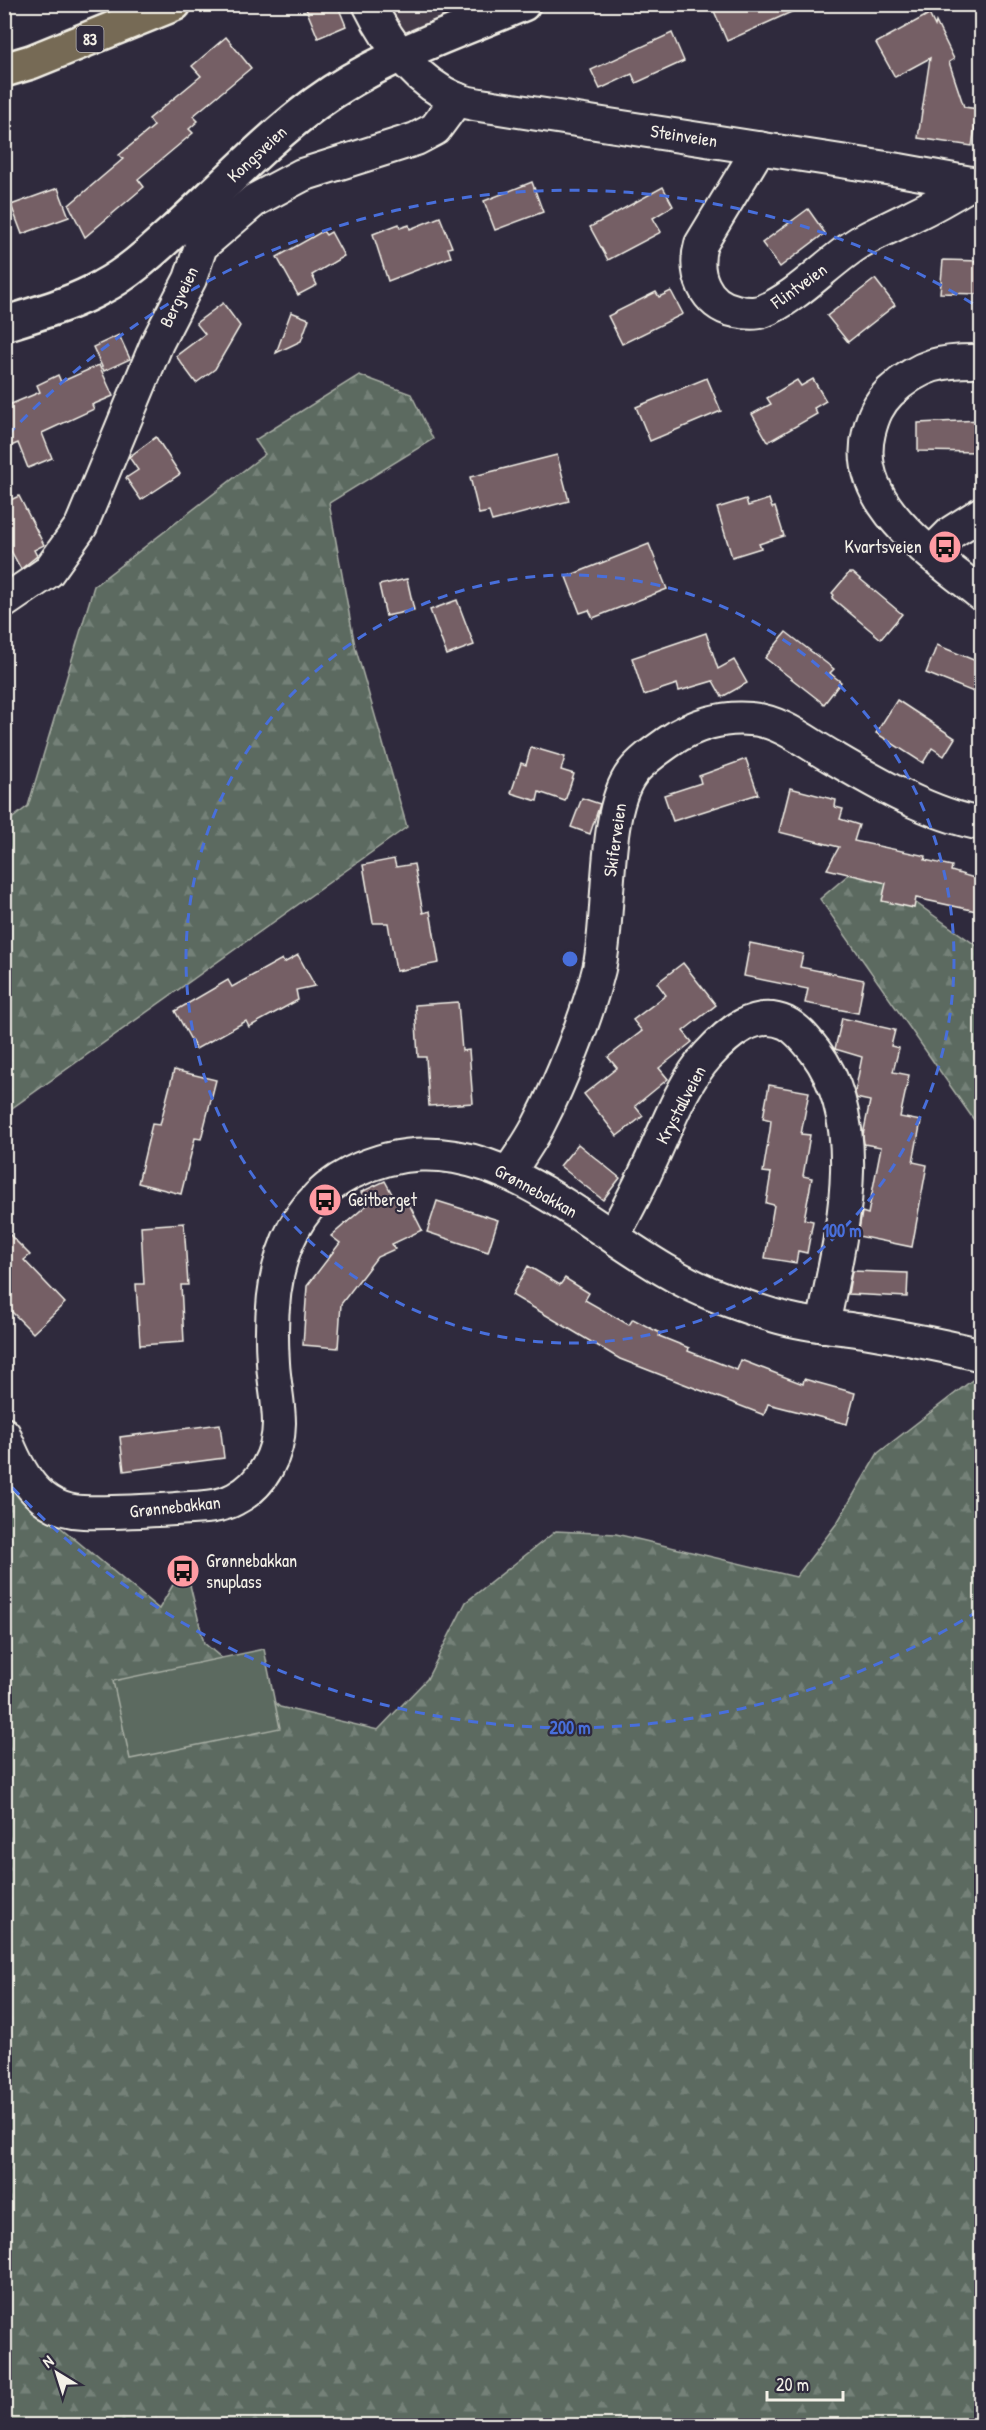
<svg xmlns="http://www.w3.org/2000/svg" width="986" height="2430" viewBox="0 0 986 2430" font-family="'Patrick Hand',sans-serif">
<defs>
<pattern id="forest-firs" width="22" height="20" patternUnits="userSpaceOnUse" patternTransform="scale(1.5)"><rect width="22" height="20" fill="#5c6b61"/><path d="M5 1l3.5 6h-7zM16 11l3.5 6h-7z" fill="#748178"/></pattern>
</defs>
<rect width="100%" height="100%" fill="#2f2a3d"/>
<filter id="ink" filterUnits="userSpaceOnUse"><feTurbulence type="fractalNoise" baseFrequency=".0167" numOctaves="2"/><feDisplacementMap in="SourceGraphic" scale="12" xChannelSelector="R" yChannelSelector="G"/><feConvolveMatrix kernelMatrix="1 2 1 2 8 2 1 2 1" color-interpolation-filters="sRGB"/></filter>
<g filter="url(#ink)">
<!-- built -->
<polygon fill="#443a49" points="380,5 490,5 406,34 399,32"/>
<!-- forest -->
<g fill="url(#forest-firs)" stroke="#a8aea4" stroke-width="1.5">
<polygon points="359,375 411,394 433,439 329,503 355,646 407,827 5,1113 5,824 28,806 94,586 265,454 255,440"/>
<polygon points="861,864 981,949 981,1130 820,899"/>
<polygon points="981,1340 981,2425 5,2425 4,1424 59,1526 159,1609 185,1564 204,1643 280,1707 378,1730 427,1679 466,1602 556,1531 616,1534 796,1577 837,1523 878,1453 980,1374"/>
</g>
<!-- pitch -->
<polygon fill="#5c6b61" stroke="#a8aea4" stroke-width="1.5" points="264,1649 280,1728 130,1759 113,1681"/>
<!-- building -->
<g fill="#755e65" stroke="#f4f1e8" stroke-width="1.5">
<polygon points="304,4 337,4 346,26 318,38"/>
<polygon points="711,4 809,4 727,41"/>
<polygon points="929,14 935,26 936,22 954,59 949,62 964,107 978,109 972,146 918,138 930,58 895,77 876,43"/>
<polygon points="672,33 684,61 636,83 632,74 600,89 591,70"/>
<polygon points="226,37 251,68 193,116 198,121 189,129 193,133 138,179 144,187 85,237 69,205 123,159 119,155 154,126 149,119 201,76 192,66"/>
<polygon points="532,182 543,212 495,230 484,201"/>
<polygon points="663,187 673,206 653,218 661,232 608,260 590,227"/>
<polygon points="58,188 69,217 22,234 11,205"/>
<polygon points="808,209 825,233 780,267 762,243"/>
<polygon points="440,217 452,247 448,248 451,257 388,281 373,234 399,224 400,228 409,225 410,229"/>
<polygon points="323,231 326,235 331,232 344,256 312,275 317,285 298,295 277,257"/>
<polygon points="943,260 981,261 981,294 940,293"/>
<polygon points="875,279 895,305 848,342 827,316"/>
<polygon points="671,291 683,314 622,344 608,316 656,292 659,297"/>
<polygon points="223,303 240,326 215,369 196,383 176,356 205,334 196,323"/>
<polygon points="291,312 309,319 301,341 276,353"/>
<polygon points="119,335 130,359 104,371 93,347"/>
<polygon points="99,365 113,396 92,405 94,409 42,433 52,458 28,468 18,443 4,449 4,407 40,392 37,385 58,375 61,382"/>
<polygon points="707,378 721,411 650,441 636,407"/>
<polygon points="813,379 826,401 814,408 817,414 768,442 752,414 771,404 767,398 797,380 801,386"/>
<polygon points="981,420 981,452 918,451 918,423"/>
<polygon points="156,437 180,474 141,500 126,478 138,470 129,457"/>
<polygon points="557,455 569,501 492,521 489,512 479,514 470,477"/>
<polygon points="19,496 44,545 34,550 37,556 21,569 4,538 4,503"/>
<polygon points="746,499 748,506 769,499 772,508 775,507 784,536 759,544 761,548 732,557 717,508"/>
<polygon points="649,544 667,589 593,618 589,610 580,613 566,577"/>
<polygon points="849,573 853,573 902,614 881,639 832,598 834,595 832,593"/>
<polygon points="407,579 414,610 386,616 379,585"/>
<polygon points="457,600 474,645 447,655 430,610"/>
<polygon points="786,632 834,669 830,673 841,682 824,704 765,658"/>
<polygon points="706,633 718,669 734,660 747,683 722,697 713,681 679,691 677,684 644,695 632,658"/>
<polygon points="937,645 981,663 981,695 926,673"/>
<polygon points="897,700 955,738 944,756 932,748 923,763 876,733"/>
<polygon points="531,747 565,757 561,770 574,774 565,801 539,792 537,801 511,793 521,763 526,765"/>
<polygon points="746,759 758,794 673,821 664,795 701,783 699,776"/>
<polygon points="790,788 836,800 835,807 843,809 840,819 859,825 854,841 926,856 925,860 952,866 951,871 981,880 981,912 916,898 914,908 882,901 886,883 827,869 839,847 779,832"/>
<polygon points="582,798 600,804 590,834 571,827"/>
<polygon points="394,859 396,867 414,864 423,913 430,911 439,963 396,971 388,923 373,923 363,865"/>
<polygon points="750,943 803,954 800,967 864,980 858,1013 805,1003 808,989 744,976"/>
<polygon points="298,955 315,986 296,990 298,1000 249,1027 246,1021 196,1049 175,1011 228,980 232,987 282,959 284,963"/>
<polygon points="683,963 716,1005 683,1031 692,1042 659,1068 668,1079 635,1106 643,1116 617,1136 584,1094 617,1068 608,1057 642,1031 633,1020 666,995 657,983"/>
<polygon points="458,1002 462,1051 469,1050 473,1103 429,1106 426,1057 418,1057 415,1005"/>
<polygon points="842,1018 895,1030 891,1046 899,1048 893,1072 909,1075 900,1117 921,1121 913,1162 927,1165 912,1247 858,1236 862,1212 868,1214 881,1147 864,1144 863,1135 870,1101 856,1098 855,1092 862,1057 835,1049"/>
<polygon points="174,1070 216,1080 201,1139 195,1138 181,1194 138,1183 152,1124 160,1125"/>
<polygon points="769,1085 809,1092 801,1134 810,1135 803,1176 812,1178 804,1219 813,1221 807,1253 798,1251 796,1263 765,1258 774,1205 766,1203 771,1173 763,1172 770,1130 771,1120 763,1118"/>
<polygon points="578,1144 620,1178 603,1200 560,1166"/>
<polygon points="385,1181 398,1205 407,1200 422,1230 392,1244 395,1249 377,1257 341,1304 338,1348 303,1345 307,1286 340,1243 331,1236 368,1204 361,1192"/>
<polygon points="437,1201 498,1220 488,1252 427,1232"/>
<polygon points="184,1223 188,1285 181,1285 184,1342 140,1345 136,1284 144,1284 141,1226"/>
<polygon points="4,1229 30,1255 24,1260 65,1303 33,1333 4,1304"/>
<polygon points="528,1266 560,1285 565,1278 589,1293 585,1300 629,1325 633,1319 660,1333 659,1336 689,1348 688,1351 737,1370 741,1360 803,1384 804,1379 855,1393 847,1424 768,1404 764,1415 620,1359 512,1295"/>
<polygon points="852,1271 908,1273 907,1297 848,1294"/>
<polygon points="220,1424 224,1458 124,1471 120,1437"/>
</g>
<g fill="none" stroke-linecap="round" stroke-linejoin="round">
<defs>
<g id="minor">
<path d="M369,4C388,43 415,81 456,99C467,104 482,105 493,107L899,170L982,185"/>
<path d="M759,148L701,244C693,272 704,305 736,311C745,313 755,314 763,311C797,298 829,261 860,242C877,232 896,225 914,215C933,206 952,195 970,184"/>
<path d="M982,361C942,360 920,364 890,392C878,404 873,416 869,432C851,504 934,555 982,595"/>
<polyline points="931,553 952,532 982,513"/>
<polyline points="4,602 48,572 81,526 157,343 190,279 201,246 255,200 302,175 416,139 435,129 457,99"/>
<path d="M509,1172C519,1157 530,1142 538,1126C561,1082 587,1017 599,969C611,918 602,812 632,773C642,760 656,751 670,741C693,725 723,716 751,719C781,721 807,743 832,757C876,783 931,815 982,824"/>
<path d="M613,1236C626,1212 639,1188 650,1163C667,1127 681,1085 708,1055C728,1033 755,1009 786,1023C798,1029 807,1041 815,1051C872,1127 839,1242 823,1326"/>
<path d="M4,1434C18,1471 38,1511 83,1512C115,1513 145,1511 176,1509C196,1507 217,1509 235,1499C263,1485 279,1453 279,1423C279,1403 274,1383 273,1363C268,1290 278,1210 351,1173C493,1102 600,1254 722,1298C741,1305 760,1312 779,1317C807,1325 836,1327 864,1331C904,1338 943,1345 982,1355"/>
</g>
<path id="secondary" d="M4,324C38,313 72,304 102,287C129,273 151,252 173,232C221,189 264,142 315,104C377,58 453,33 523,4"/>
<polyline id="trunk" points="4,70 31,62 174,4"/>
</defs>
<!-- minor casing -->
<use href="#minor" stroke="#f4f1e8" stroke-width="36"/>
<!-- secondary casing -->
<use href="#secondary" stroke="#f4f1e8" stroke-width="38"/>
<!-- trunk casing -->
<use href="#trunk" stroke="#f4f1e8" stroke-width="38"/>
<!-- minor -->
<use href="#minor" stroke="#2f2a3d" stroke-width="32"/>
<!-- secondary -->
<use href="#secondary" stroke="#2f2a3d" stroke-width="33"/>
<!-- trunk -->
<use href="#trunk" stroke="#766a54" stroke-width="33"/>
</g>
</g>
<!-- distance rings -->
<g fill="none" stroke="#486fdb" stroke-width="3" stroke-dasharray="10 8">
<circle cx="570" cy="959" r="384"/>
<path d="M978 1611A769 769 0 0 1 8 1483M8 435A769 769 0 0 1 978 307"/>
</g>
<!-- icons -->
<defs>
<symbol id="bus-disc" viewBox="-11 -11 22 22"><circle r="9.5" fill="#ff9aa2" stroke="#2f2a3d"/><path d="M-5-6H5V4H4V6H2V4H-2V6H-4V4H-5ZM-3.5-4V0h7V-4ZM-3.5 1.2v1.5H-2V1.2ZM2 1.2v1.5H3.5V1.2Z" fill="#111"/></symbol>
</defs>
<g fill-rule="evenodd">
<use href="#bus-disc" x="926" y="528" width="38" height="38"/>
<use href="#bus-disc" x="306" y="1181" width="38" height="38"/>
<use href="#bus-disc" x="164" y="1552" width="38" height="38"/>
</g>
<g text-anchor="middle" stroke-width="4.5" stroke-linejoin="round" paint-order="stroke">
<!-- shield labels -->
<rect fill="#2f2a3d" stroke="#b9b5b5" stroke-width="1.5" x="76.5" y="26" width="27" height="26" rx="4.5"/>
<g font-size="16" font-weight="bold" fill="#f4f1e8">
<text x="90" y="45">83</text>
</g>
<!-- street labels -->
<g font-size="18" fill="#f4f1e8" stroke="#2f2a3d">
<text transform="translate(684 136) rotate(9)" y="6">Steinveien</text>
<text transform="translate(257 154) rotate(-43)" y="6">Kongsveien</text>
<text transform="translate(799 286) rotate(-36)" y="6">Flintveien</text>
<text transform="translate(179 297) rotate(-64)" y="6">Bergveien</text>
<text transform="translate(615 840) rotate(-82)" y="6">Skiferveien</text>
<text transform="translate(681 1105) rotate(-62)" y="6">Krystallveien</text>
<text transform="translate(536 1191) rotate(29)" y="6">Grønnebakkan</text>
<text transform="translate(175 1507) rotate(-6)" y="6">Grønnebakkan</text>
</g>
<!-- poi labels -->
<g font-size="18" fill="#f4f1e8" stroke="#2f2a3d" text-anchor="start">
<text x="922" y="553" text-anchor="end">Kvartsveien</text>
<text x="348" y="1206">Geitberget</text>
<text x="206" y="1567">Grønnebakkan<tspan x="206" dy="21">snuplass</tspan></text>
</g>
</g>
<circle cx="570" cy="959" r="9" fill="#486fdb" stroke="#2f2a3d" stroke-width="3"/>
<g font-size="18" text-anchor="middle" font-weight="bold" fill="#486fdb" stroke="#2f2a3d" stroke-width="4.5" stroke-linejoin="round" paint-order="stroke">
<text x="842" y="1237">100 m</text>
<text x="570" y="1734">200 m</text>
</g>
<!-- margin -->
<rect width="986" height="2430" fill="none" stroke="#2f2a3d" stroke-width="24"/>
<rect x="12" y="12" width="962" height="2406" fill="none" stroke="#f4f1e8" stroke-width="2" filter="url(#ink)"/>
<!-- north arrow -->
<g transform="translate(57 2373) rotate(322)" stroke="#2f2a3d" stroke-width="4.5" paint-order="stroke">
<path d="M0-4.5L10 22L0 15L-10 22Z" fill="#f4f1e8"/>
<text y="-9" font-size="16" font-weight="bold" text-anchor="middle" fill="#f4f1e8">N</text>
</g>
<!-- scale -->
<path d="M767 2391v9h76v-9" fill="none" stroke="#f4f1e8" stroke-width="3"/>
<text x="776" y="2391" font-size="18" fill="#f4f1e8" stroke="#2f2a3d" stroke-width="4.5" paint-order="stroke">20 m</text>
</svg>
